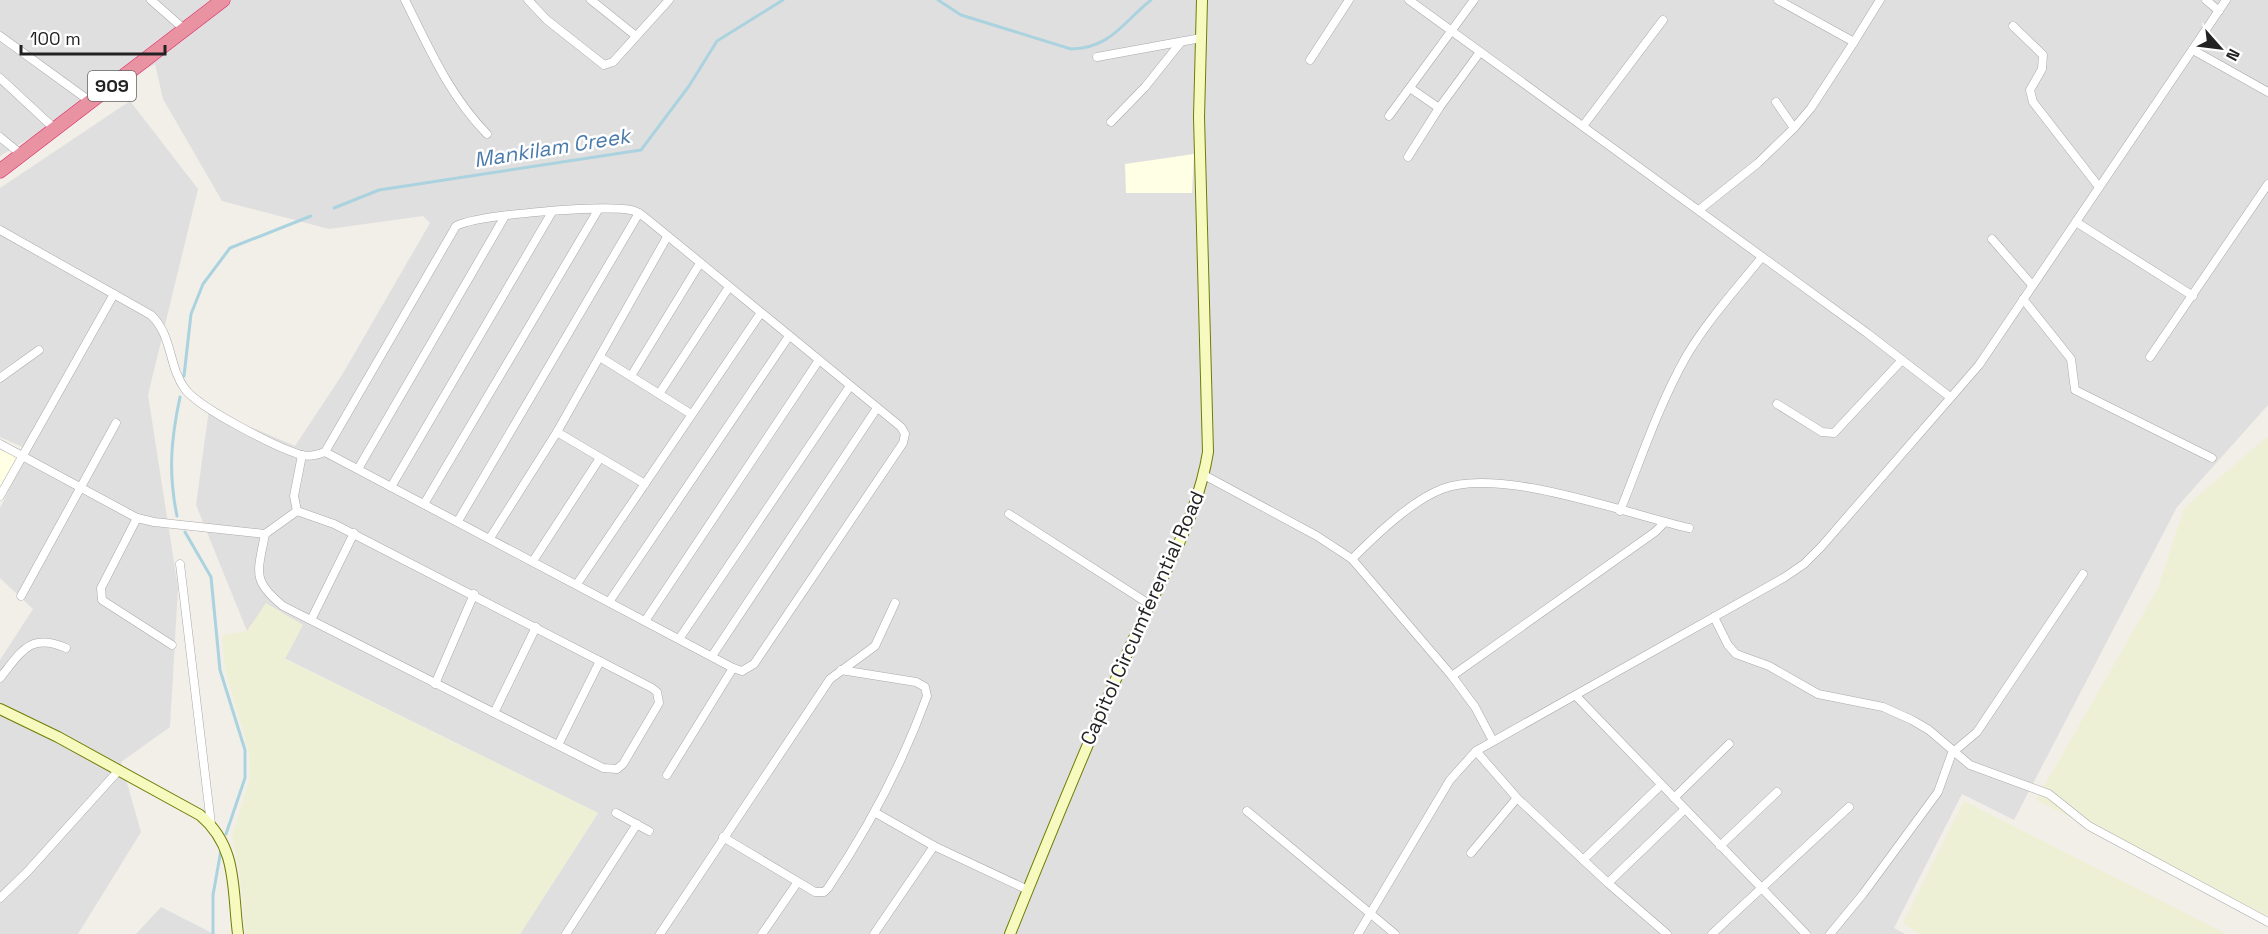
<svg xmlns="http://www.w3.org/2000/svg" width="2268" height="934" viewBox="0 0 2268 934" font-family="'Space Grotesk',sans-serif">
<rect width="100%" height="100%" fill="#f2efe9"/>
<!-- residential -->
<g fill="#e0dfdf">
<polygon points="0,0 2268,0 2268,405 2177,507 2014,820 1962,794 1894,928 1905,934 520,934 598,813 284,658 267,603 247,631 196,505 209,409 295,446 342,375 430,223 423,216 329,229 222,201 163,99 155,64 0,156"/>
<polygon points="130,101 198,189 148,395 178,588 170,727 121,762 141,832 78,934 0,934 0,660 33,609 0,578 0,508 29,450 0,437 0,188"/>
<polygon points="161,907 214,934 136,934"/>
</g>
<!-- education -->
<g fill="#ffffe5">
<polygon points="1194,154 1192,193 1126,193 1125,164"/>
<polygon points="0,450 19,458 0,491"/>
</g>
<!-- farmland -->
<g fill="#eef0d5">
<polygon points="2268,436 2268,916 2036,800 2158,588 2184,508"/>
<polygon points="266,603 303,625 285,659 598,813 520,934 245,934 240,876 232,836 250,778 249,751 225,670 222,635 247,631"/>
<polygon points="1964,801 2227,934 1920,934 1903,923"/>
</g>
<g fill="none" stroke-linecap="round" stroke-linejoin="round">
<!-- stream -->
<g stroke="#aad3df" stroke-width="3">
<path d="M938,0L961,15L1071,49C1111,48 1122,23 1151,0"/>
<polyline points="334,208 379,190 641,150 689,86 717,41 783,0"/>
<polyline points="184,376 191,314 203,284 230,248 311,216"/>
<path d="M177,516C168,473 171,439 180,397"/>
<polyline points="185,532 211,577 220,670 245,750 245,778 226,834"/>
<polyline points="213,934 213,895 221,850"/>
</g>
<defs>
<g id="street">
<polyline points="151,0 184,29"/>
<path d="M405,0C429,48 449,95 487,134"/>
<polyline points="528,0 547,20 604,65 613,62 669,0"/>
<polyline points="591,0 636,36"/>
<polyline points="1409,0 1867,333 1950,397"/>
<polyline points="1778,0 1854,42 1880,0"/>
<polyline points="2206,0 2219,11"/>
<polyline points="2013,26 2043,55 2042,69 2030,90 2033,102 2099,187"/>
<polyline points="0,36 91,102"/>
<polyline points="2193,50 2268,92"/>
<polyline points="1097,57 1201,38"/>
<polyline points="1310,60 1349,0"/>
<polyline points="0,78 56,130"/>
<polyline points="1410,88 1439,108"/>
<polyline points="1389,116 1474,0"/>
<polyline points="1111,122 1145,87 1181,42"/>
<polyline points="1583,126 1663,20"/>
<polyline points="1794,128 1811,108 1854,42"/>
<polyline points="0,137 22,155"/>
<polyline points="1408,157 1439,108 1480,52"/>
<polyline points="1699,210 1758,163 1794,128 1776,102"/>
<polyline points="2076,222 2193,296"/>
<path d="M0,230L151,315C173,336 168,366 185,389C199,408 279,449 302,455C310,457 317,455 325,452L456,226C480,214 604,205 631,210C637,211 642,215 647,219L901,427L905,434L903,443L754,664L742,671L733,668L325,452"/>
<polyline points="1992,239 2032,285"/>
<polyline points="2023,299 2071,359 2075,390 2212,458"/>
<polyline points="600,357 691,414"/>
<polyline points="2150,357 2268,184"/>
<polyline points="631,376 700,263"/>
<polyline points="0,378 39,350"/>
<polyline points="659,394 729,287"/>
<polyline points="1777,404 1822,432 1834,433 1902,360"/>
<polyline points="557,432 645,484"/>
<polyline points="0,444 137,518 154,522 265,534 297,511"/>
<polyline points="358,469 505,216"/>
<polyline points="1204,475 1317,536 1352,559 1452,676 1475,707 1493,741"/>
<polyline points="391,487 552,212"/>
<polyline points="0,496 114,294"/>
<polyline points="424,504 598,210"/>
<polyline points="297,511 294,496 302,455"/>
<path d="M1620,511C1641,459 1659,404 1687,355C1708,320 1736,289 1762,257"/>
<polyline points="1009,514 1149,604"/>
<polyline points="137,518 101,588 102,600 172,645"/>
<polyline points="458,521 639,213"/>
<path d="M265,534C258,572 251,580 283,606L603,768L617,769L623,764L659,703L657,692L652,688L334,524L297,511"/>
<polyline points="490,538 557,432 667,237"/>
<path d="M1352,559C1376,535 1411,501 1442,489C1500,466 1627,514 1689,528"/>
<polyline points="533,561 600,458"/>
<polyline points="180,564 211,824"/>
<polyline points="577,584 760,314"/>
<polyline points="21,596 116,423"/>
<polyline points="609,602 789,336"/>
<polyline points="1714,617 1728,645 1736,654 1769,666 1818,694 1883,707 1912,720 1929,730 1970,765 2049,794 2089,826 2268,922"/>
<polyline points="311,620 354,533"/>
<polyline points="645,621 819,360"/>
<polyline points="679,639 850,386"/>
<polyline points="712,656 877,408"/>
<polyline points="1452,676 1655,532 1664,523"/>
<path d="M0,678C21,652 30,632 66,648"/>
<polyline points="435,684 474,594"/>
<polyline points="1576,696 1806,934"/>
<polyline points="494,713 536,627"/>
<polyline points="558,745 600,661"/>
<polyline points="1476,751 1517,798 1608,883 1667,934"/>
<polyline points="667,775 733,668"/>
<polyline points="1674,798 1729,744"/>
<polyline points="1247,811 1395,934"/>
<polyline points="616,813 649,831"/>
<polyline points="876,813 934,846 1028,890"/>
<path d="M723,837L815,892H824L828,888C869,827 902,765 927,696L925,687L916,682L841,670"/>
<polyline points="1720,846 1777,792"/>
<polyline points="1471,853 1517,798"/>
<polyline points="1583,860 1661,785"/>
<polyline points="1608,883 1685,809"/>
<polyline points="0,898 28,871 119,770"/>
<polyline points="566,934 637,824"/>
<polyline points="660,934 830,679 875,646 895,603"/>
<polyline points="762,934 797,883"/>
<polyline points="874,934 934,846"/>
<polyline points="1358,934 1450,780 1476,751 1785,577 1804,564 1821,547 1979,365 2226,0"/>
<polyline points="1712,934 1849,807"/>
<polyline points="1830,934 1863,894 1938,792 1952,753 1977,732 2083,574"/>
</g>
<g id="secondary">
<path d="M0,709L58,737L200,815C238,847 232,888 238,934"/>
<path d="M1010,934C1049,837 1088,742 1130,647C1158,583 1197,521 1208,452L1199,117L1202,0"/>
</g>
<polyline id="highway" points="0,171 223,0"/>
</defs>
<!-- street casing -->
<use href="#street" stroke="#a9a9a9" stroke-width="9"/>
<!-- secondary casing -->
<use href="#secondary" stroke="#707d05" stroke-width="12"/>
<!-- highway casing -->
<use href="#highway" stroke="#dc2a67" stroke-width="15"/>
<!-- street -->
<use href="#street" stroke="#fff" stroke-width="8"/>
<!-- secondary -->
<use href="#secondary" stroke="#f7fabf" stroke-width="10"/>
<!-- highway -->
<use href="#highway" stroke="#e892a2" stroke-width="14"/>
</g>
<g text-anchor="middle" stroke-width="5" stroke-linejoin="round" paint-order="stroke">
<!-- shield labels -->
<rect fill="#fff" stroke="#646464" stroke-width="1.5" x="88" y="71" width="48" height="30" rx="4.5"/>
<g font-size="18" font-weight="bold" fill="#222">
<text x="112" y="92">909</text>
</g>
<!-- street labels -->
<g font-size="20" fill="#222" stroke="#fff">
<text transform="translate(1142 618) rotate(-66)" y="7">Capitol Circumferential Road</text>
</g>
<!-- water labels -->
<g font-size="21" font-style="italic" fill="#4a7aab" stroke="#fff">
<text transform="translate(552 148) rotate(-9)" y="7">Mankilam Creek</text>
</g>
</g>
<!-- north arrow -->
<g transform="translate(2220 48) rotate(118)" stroke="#ffffff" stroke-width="4.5" paint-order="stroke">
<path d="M0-4.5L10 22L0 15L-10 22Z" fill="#222222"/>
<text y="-9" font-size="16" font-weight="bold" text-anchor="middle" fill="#222222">N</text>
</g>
<!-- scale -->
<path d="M21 45v9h144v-9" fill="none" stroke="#222222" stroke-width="3"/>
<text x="30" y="45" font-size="18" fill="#222222" stroke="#ffffff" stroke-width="4.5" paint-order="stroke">100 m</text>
</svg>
